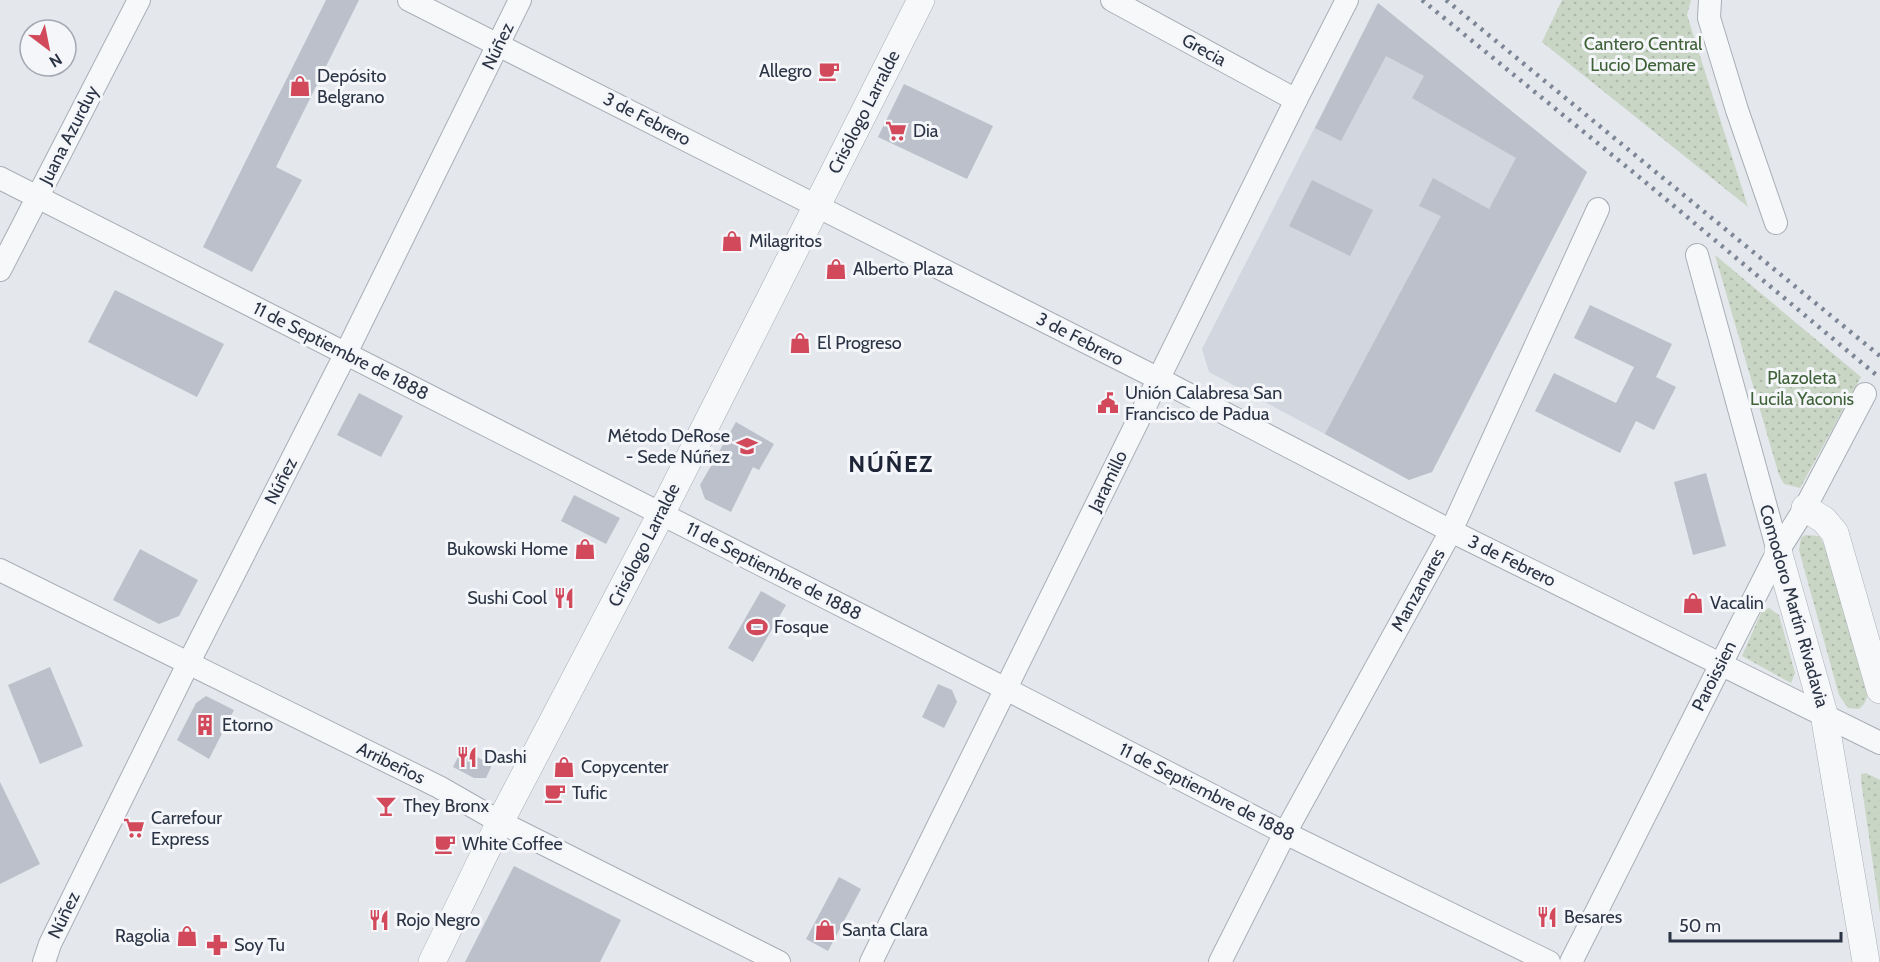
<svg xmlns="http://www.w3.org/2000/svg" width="1880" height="962" viewBox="0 0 1880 962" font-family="Cabin,sans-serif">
<defs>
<pattern id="park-dots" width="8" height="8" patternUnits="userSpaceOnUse" patternTransform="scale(1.5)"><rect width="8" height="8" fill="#c9d6c5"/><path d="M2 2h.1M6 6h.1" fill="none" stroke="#adb8ab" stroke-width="1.8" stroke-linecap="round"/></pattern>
</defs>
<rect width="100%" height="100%" fill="#e4e7ec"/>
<!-- built -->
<polygon fill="#d2d6de" points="1378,3 1587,172 1432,472 1409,479 1209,372 1202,349"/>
<!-- park -->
<g fill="url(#park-dots)">
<polygon points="1562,0 1691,0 1687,15 1748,207 1542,42"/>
<polygon points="1715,255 1861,377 1800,488 1784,484 1779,475"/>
<polygon points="1805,535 1819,536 1824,545 1869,693 1864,704 1859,709 1848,708 1839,695 1799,550 1801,538"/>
<polygon points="1769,608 1779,615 1795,673 1791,683 1742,656 1762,611"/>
<polygon points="1866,773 1880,780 1880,913 1861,781 1861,774"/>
</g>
<!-- building -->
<g fill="#bbc0ca">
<polygon points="326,0 359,0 276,167 302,180 252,272 203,247"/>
<polygon points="1378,3 1587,172 1432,472 1409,480 1325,434 1441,216 1419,206 1433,178 1489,209 1516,158 1412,98 1424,76 1386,56 1341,141 1315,128"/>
<polygon points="904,84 993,126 967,179 878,137"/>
<polygon points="1312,180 1373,210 1350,256 1289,226"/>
<polygon points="115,290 224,344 197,397 88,342"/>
<polygon points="1590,305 1672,344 1656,377 1676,387 1654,430 1636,421 1620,453 1535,411 1554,373 1616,403 1634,367 1574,338"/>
<polygon points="359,393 403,416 381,457 337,435"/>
<polygon points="736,422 774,444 759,470 753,467 731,512 705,499 700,485"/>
<polygon points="1706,473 1726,546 1693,555 1674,482"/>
<polygon points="574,495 620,518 606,544 561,521"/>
<polygon points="140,549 198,580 179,616 159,624 113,600"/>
<polygon points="761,591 786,605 753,662 728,648"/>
<polygon points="50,667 83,746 40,764 8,685"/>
<polygon points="938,684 952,690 957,702 944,728 922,717"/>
<polygon points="206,696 234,710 209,759 177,740 196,703"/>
<polygon points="462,749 492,765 486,778 474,778 453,767"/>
<polygon points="0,782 40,864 0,884"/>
<polygon points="514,866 621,920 600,962 465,962"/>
<polygon points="839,877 861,889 828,951 806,939"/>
</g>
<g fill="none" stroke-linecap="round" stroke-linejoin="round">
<defs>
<g id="minor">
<polyline points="409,0 1159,379 1451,531 1880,743"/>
<polyline points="1112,0 1296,100"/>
<polyline points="1710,0 1709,18 1737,110 1776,223"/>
<polyline points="0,178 1006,689 1285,833 1549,962"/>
<polyline points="1697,255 1778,551"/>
<polyline points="0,270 139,0"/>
<polyline points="0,570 439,787 500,822 779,962"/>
<polyline points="44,962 50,944 188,664 346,353 520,0"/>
<polyline points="871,962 1296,100 1347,0"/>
<polyline points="1220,962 1285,833 1451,531 1598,209"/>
<polyline points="1571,962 1778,551 1805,508 1865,394"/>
</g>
<g id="tertiary">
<polyline points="1805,508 1824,520 1835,533 1880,690"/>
<polyline points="1778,551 1824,714 1866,962"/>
<polyline points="432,962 500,822 661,514 921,0"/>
</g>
</defs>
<!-- minor casing -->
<use href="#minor" stroke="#a9aeb7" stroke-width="24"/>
<!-- tertiary casing -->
<use href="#tertiary" stroke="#a9aeb7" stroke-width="28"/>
<!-- minor -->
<use href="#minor" stroke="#f7f8fa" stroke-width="22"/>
<!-- tertiary -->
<use href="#tertiary" stroke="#f7f8fa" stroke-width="27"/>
<!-- rail -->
<g stroke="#7d8696" stroke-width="4.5" stroke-dasharray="3 6" stroke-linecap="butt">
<polyline points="1422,0 1644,181 1880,378"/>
<polyline points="1446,0 1880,356"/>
</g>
</g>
<!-- icons -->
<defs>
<symbol id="cafe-bare" viewBox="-9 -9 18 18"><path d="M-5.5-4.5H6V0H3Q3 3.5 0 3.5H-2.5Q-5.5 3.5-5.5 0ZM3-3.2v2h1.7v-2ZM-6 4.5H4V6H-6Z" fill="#d1495b" stroke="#f4f6f9" stroke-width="2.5" paint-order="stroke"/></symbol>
<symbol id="shop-bare" viewBox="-9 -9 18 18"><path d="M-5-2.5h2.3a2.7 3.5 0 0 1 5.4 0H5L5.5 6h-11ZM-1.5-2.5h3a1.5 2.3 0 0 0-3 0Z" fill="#d1495b" stroke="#f4f6f9" stroke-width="2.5" paint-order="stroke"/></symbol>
<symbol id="supermarket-bare" viewBox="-9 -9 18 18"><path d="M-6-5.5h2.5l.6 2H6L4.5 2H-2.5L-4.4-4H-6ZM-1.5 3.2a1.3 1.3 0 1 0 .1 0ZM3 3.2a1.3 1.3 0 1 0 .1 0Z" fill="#d1495b" stroke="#f4f6f9" stroke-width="2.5" paint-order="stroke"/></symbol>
<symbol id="civic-bare" viewBox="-9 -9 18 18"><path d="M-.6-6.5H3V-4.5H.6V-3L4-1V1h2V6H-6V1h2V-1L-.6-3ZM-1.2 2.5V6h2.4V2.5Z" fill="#d1495b" stroke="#f4f6f9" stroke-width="2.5" paint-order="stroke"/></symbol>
<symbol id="university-bare" viewBox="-9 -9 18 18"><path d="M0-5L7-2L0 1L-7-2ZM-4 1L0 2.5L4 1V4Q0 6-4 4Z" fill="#d1495b" stroke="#f4f6f9" stroke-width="2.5" paint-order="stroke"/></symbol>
<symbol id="restaurant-bare" viewBox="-9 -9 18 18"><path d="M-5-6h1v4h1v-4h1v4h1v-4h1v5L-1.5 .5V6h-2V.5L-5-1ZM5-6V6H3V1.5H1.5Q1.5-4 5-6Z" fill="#d1495b" stroke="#f4f6f9" stroke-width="2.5" paint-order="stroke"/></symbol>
<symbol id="stadium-bare" viewBox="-9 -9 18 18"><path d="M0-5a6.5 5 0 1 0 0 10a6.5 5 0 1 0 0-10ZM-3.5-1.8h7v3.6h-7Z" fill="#d1495b" stroke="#f4f6f9" stroke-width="2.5" paint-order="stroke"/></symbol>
<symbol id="building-bare" viewBox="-9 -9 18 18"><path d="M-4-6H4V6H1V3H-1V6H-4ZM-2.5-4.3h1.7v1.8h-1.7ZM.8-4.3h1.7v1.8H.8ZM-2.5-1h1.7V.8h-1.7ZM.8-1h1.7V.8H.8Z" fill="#d1495b" stroke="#f4f6f9" stroke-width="2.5" paint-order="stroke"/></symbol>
<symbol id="bar-bare" viewBox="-9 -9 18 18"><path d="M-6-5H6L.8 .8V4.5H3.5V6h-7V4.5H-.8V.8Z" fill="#d1495b" stroke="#f4f6f9" stroke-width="2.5" paint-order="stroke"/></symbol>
<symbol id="pharmacy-bare" viewBox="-9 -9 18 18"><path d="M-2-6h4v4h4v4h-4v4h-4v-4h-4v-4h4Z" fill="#d1495b" stroke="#f4f6f9" stroke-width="2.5" paint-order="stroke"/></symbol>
</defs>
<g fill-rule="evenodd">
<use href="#cafe-bare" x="814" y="56" width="30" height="30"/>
<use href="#shop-bare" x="285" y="71" width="30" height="30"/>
<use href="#supermarket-bare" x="881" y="116" width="30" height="30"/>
<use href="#shop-bare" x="717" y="226" width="30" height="30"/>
<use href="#shop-bare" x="821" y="254" width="30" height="30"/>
<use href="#shop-bare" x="785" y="328" width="30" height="30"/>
<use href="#civic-bare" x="1093" y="388" width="30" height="30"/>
<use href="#university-bare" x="732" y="431" width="30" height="30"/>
<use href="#shop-bare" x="570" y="534" width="30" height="30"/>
<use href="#restaurant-bare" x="549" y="583" width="30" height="30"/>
<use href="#shop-bare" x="1678" y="588" width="30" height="30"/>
<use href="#stadium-bare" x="742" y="612" width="30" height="30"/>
<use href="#building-bare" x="190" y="710" width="30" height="30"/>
<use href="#restaurant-bare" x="452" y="742" width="30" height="30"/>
<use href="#shop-bare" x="549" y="752" width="30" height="30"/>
<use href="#cafe-bare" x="540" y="778" width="30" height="30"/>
<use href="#bar-bare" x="371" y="791" width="30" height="30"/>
<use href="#supermarket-bare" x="119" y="813" width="30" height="30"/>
<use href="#cafe-bare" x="430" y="829" width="30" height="30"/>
<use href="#restaurant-bare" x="1532" y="902" width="30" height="30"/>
<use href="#restaurant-bare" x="364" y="905" width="30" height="30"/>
<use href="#shop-bare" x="810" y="915" width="30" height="30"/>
<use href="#shop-bare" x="172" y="921" width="30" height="30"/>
<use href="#pharmacy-bare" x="202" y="930" width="30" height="30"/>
</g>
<g text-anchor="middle" stroke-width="6" stroke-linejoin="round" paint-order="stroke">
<!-- park labels -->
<g font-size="18" fill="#3f6138" stroke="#f4f6f9">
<text x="1643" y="50">Cantero Central<tspan x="1643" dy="21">Lucio Demare</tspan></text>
<text x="1802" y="384">Plazoleta<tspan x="1802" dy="21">Lucila Yaconis</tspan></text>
</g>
<!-- street labels -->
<g font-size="18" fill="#2b3445" stroke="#f4f6f9">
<text transform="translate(498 46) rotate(-64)" y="6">Núñez</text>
<text transform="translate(1204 50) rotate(29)" y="6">Grecia</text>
<text transform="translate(864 112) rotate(-63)" y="6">Crisólogo Larralde</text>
<text transform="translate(647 119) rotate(27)" y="6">3 de Febrero</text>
<text transform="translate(69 135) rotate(-63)" y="6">Juana Azurduy</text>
<text transform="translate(1080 339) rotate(27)" y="6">3 de Febrero</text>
<text transform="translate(341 351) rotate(27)" y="6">11 de Septiembre de 1888</text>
<text transform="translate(281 481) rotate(-63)" y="6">Núñez</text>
<text transform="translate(1108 481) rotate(-64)" y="6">Jaramillo</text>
<text transform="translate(644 545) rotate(-63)" y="6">Crisólogo Larralde</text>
<text transform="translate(1512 561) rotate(26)" y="6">3 de Febrero</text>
<text transform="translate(774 571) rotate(27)" y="6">11 de Septiembre de 1888</text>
<text transform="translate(1418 590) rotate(-61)" y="6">Manzanares</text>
<text transform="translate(1794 606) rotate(74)" y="6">Comodoro Martín Rivadavia</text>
<text transform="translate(1714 676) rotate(-63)" y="6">Paroissien</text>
<text transform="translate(391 763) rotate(26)" y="6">Arribeños</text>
<text transform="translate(1207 792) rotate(27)" y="6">11 de Septiembre de 1888</text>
<text transform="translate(64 915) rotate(-64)" y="6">Núñez</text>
</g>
<!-- poi labels -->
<g font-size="18" fill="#2b3445" stroke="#f4f6f9" text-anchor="start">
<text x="812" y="77" text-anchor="end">Allegro</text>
<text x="317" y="82">Depósito<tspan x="317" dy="21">Belgrano</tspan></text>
<text x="913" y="137">Dia</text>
<text x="749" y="247">Milagritos</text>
<text x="853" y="275">Alberto Plaza</text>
<text x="817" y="349">El Progreso</text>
<text x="1125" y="399">Unión Calabresa San<tspan x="1125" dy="21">Francisco de Padua</tspan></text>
<text x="730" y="442" text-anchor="end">Método DeRose<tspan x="730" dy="21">- Sede Núñez</tspan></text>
<text x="568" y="555" text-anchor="end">Bukowski Home</text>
<text x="547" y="604" text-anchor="end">Sushi Cool</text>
<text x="1710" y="609">Vacalin</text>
<text x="774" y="633">Fosque</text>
<text x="222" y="731">Etorno</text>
<text x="484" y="763">Dashi</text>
<text x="581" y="773">Copycenter</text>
<text x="572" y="799">Tufic</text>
<text x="403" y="812">They Bronx</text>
<text x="151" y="824">Carrefour<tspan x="151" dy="21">Express</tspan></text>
<text x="462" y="850">White Coffee</text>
<text x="1564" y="923">Besares</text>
<text x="396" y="926">Rojo Negro</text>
<text x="842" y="936">Santa Clara</text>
<text x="170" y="942" text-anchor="end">Ragolia</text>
<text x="234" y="951">Soy Tu</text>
</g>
<!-- district labels -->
<g font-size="24" font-weight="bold" letter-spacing="1.5" fill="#1d2536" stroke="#f4f6f9">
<text x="891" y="472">NÚÑEZ</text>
</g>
</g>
<!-- north arrow -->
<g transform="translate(48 48) rotate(148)"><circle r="28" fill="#f4f6f9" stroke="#a4a8b1" stroke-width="1.5"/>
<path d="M0-4.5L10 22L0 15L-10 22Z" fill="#d1495b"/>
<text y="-9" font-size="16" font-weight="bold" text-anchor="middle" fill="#2b3445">N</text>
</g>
<!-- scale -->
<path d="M1670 932v9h171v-9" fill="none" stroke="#2b3445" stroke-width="3"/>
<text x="1679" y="932" font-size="18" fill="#2b3445" stroke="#f4f6f9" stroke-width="4.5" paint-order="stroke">50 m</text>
</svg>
